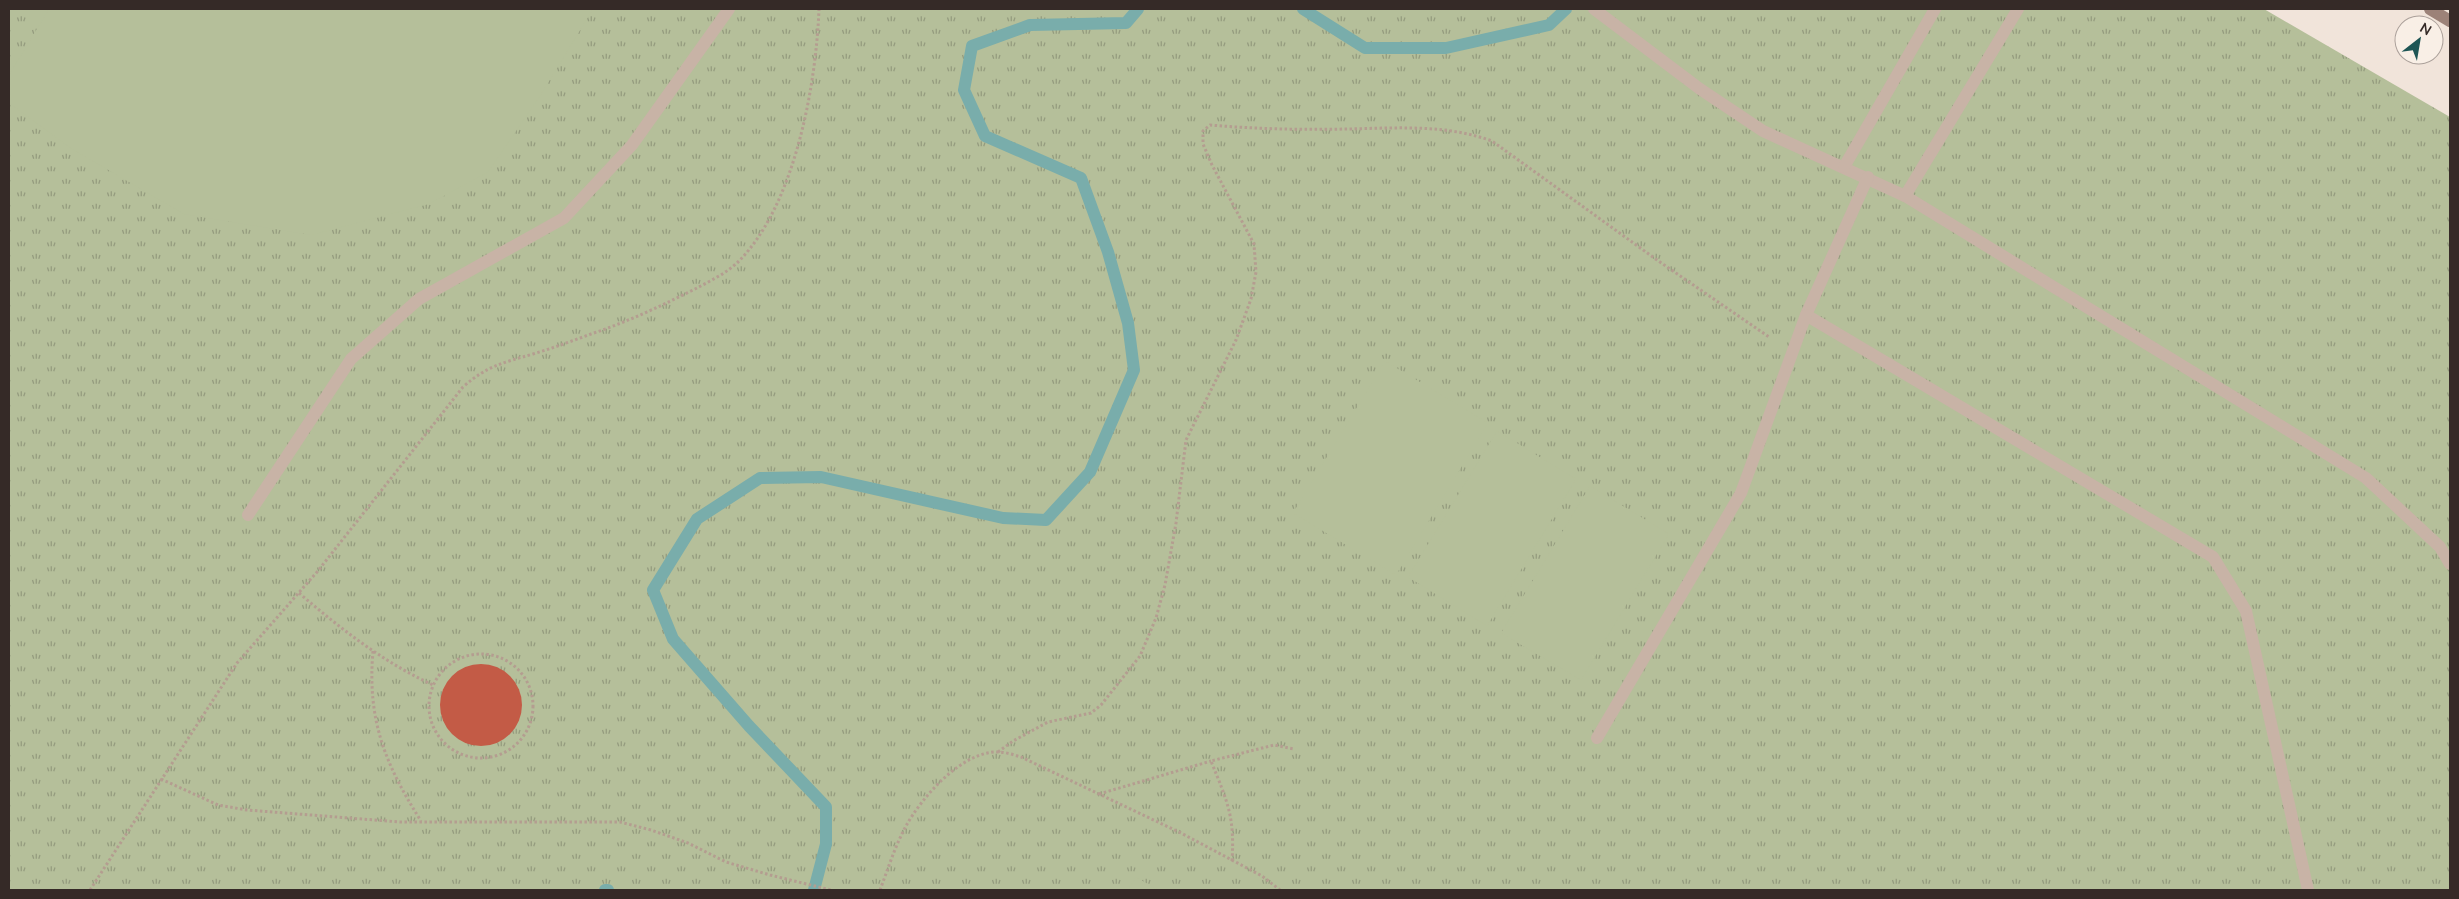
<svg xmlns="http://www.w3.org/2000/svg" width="2459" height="899" viewBox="0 0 2459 899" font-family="'Nunito Sans',sans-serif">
<defs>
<pattern id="grass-tufts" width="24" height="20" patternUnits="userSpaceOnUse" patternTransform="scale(1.25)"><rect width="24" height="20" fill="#b5bf9a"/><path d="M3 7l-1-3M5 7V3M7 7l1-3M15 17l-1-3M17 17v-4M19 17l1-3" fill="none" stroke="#949b7e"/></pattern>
</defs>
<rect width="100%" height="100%" fill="#f1e4da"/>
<!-- grass -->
<polygon fill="url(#grass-tufts)" points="9,9 2264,9 2450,117 2450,890 9,890"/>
<!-- garden -->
<g fill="#b5bf9a">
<polygon points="49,9 593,9 540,96 488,172 429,204 311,235 184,214 72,149 9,103 9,75"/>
<polygon points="1385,361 1488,423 1396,575 1293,513"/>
<polygon points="1497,431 1576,479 1487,626 1408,577"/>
<polygon points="1590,486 1669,534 1581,680 1501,633"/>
<polygon points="1136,877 1158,890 1128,890"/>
</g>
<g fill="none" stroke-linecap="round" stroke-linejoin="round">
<!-- stream -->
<g stroke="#79adab" stroke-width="12">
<polyline points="1303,9 1365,48 1446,48 1549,25 1566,9"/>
<polyline points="605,890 608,890"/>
<polyline points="814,890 826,844 826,807 749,726 673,639 653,590 697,519 760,478 821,477 1003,518 1046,520 1090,472 1134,370 1128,323 1108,252 1081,178 985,136 964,90 972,46 1030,25 1126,23 1138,9"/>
</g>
</g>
<!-- building -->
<circle fill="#c35b46" cx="481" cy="705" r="41"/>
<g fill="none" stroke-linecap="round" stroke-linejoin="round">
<!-- path -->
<g stroke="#b49d90" stroke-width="3" stroke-dasharray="2.5 2.5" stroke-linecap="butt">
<path d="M299,593C341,629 383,662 433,685"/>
<path d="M373,651C367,720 385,764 421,821"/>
<circle cx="481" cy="706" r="52"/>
<path d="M998,752L1013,741L1048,722L1091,713L1101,705L1140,656L1156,618L1165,585L1176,523L1186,440L1236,340L1251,299L1256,272L1254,244L1212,165L1203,144V131L1210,125C1255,129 1302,130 1348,129C1396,128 1445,124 1492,141L1657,260L1769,337"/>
<polyline points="161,779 218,805 247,810 400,822 620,822 651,830 688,843 726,862 770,875 831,890"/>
<polyline points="1099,794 1211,761"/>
<path d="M1232,861C1235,816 1227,801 1211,761L1274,745L1294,749"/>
<path d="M90,890L237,663L317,572L463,387C488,365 503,363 533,354C553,348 572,341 591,334C627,322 661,306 695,289C710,281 727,273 739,261C795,204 816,86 819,9"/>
<path d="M880,890C888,869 895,846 906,826C922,797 962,751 998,752C1006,752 1014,755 1021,757L1181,833L1262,876L1280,890"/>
</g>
<!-- lane -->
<g stroke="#c8b3a6" stroke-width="12">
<polyline points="1594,9 1700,89 1763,131 1905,196 2366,478 2440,547 2450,564"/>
<polyline points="1844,167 1935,9"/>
<polyline points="1868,177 1806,315 2213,557 2246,611 2308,890"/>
<polyline points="1905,196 2018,9"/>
<polyline points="248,515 351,359 419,299 564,218 632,145 729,9"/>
<polyline points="1597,738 1741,493 1806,315"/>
</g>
<!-- secondary -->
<polyline stroke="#9c8278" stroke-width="12" points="2430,9 2450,21"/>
</g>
<!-- border -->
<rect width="2459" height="899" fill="none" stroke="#352a27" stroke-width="20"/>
<!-- north arrow -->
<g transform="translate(2419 40) rotate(31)"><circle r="24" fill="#f9efe6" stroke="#aba09a"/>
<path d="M0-4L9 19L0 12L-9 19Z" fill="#1e5554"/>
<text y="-8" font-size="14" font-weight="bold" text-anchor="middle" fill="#352a27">N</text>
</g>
</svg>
